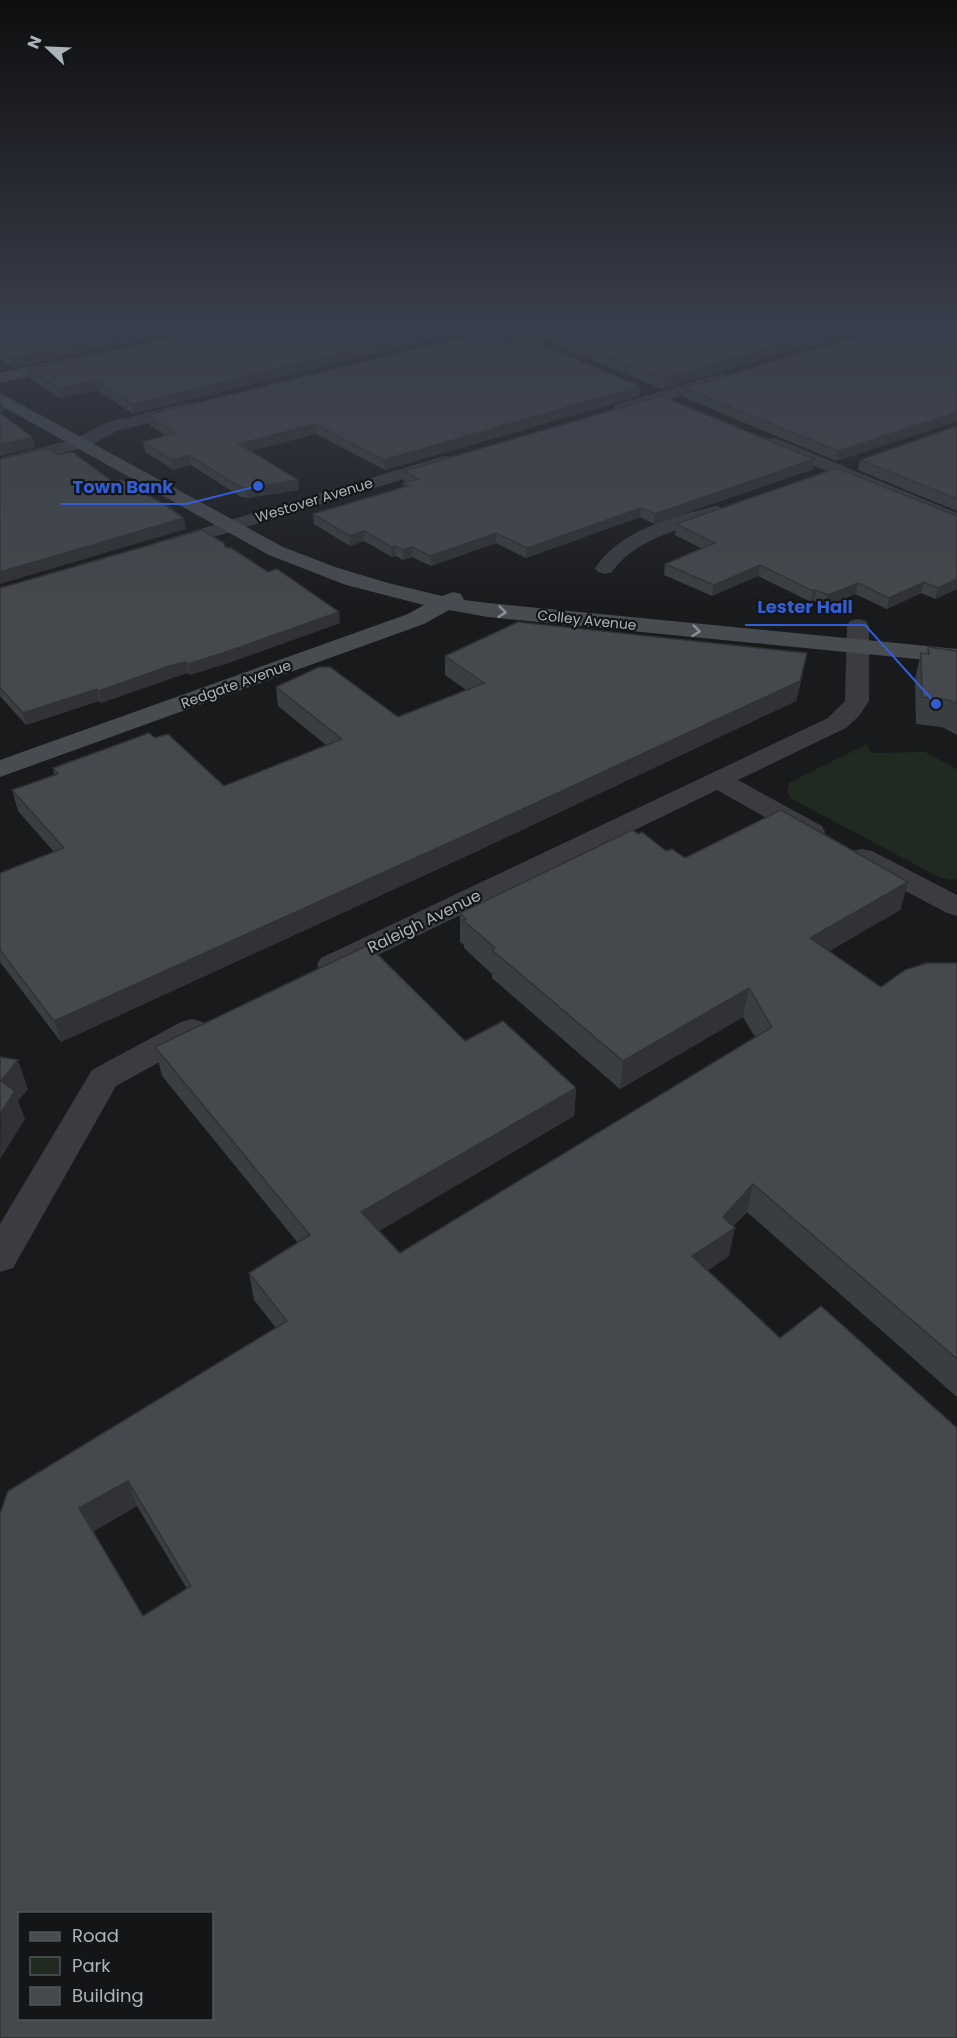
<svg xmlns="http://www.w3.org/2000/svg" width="957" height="2038" viewBox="0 0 957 2038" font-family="Poppins,sans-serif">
<rect width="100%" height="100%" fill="#191a1c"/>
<!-- green -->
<polygon fill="#212a21" points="867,744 871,753 925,752 957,769 957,879 949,880 937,876 790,798 787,791 789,783"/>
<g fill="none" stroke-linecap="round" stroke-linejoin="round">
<!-- street -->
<g fill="#3a3c41" fill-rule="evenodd">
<polygon points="482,324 501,324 529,336 577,324 601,324 599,327 541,342 540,347 535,349 526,346 488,356 483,354 480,351 483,348 513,340"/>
<polygon points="723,373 731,378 729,381 621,414 613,409 615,405"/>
<polygon points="191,402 197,403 199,407 197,411 117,431 87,447 0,468 0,458 75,439 105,423"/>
<polygon points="775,438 957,513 957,526 769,447 766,443 769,439"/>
<polygon points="444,456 450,457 453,461 450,465 171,550 157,550 154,546 157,542"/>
<path d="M716,506L723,508L726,512L723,516C683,529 638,536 612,572L605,574L598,572L595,568C622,529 672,517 716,506Z"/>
<polygon points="858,619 866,621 869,626 869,701 859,716 846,728 738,780 822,826 825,832 822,838 812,840 802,838 717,790 343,972 332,975 321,972 317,965 321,958 828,718 845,701 847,626 850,621"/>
<polygon points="862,849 872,851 957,895 957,916 947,913 852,863 848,857 852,851"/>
<polygon points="192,1019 203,1022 208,1030 203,1038 116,1086 13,1268 0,1272 0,1224 92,1070 181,1022"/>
</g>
<!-- secondary -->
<g fill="#484c51" fill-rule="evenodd">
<polygon points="73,357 81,362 79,365 0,383 0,373"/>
<polygon points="0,393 283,547 335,567 388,583 442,596 453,592 461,594 464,600 488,603 957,649 957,663 488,617 449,610 424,624 0,777 0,760 408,614 424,605 346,585 269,555 0,405"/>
</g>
</g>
<!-- wall -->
<g fill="#3b3e41" fill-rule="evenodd">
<polygon points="0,324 210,324 13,368 0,359"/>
<polygon points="234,324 496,324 133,414 97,390 61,398 30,379 28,369"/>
<polygon points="515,324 567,324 529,334 518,334 515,337 494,343 500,346 640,386 639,396 385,470 316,434 251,451 298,480 299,490 248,498 241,497 191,465 174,470 145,452 143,442 166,436 150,425 148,415"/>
<polygon points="586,324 881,324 662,389 549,342 549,334"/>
<polygon points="957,324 957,421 836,461 683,397 684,388"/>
<polygon points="957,426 957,511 858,470 860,460"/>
<polygon points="814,459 813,469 654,524 640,517 526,558 496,543 431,566 412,557 403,560 396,556 392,557 364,541 350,546 314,524 313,514 403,488 403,483 406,482 404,481 404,471"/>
<polygon points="957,516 957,589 935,599 921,593 887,609 855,594 826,607 814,601 811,602 758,576 712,596 664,575 665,564 703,549 675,535 676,524"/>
<polygon points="225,547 340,623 231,662 190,675 188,673 175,677 101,703 99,701 26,725 0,696 0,588"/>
<polygon points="928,647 957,651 957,735 942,727 916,724 915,679 921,653 927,654"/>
<polygon points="445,656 803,673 796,701 473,853 61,1042 0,962 0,873 54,852 18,811 12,790 54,775 53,768 155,738 224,786 326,745 278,706 276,687 398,717 466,690 445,675"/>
<path d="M666,851L685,858L908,882L900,910L829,951L881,987L957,963V1397L747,1212L733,1226L729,1256L707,1271L780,1338L0,2038L1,1511L276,1328L254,1300L249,1273L298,1243L162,1076L155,1047L465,1041L576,1088L574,1116L379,1231L400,1253L755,1037L743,1017L620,1089L492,978V974L464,948V945L460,942V913ZM137,1506L187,1589L143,1616L93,1531Z"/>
</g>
<!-- shaded-wall -->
<g fill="#303235">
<polygon points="169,324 210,324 13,368 11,359"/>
<polygon points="460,324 496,324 133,414 132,404"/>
<polygon points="532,324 567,324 529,334 529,325"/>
<polygon points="852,324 881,324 662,389 663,379"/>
<polygon points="518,325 518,334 515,337 493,343 489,339 493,334"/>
<polygon points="95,380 97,390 61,398 59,389"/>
<polygon points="640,386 639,396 385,470 384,460"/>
<polygon points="0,402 2,402 4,411 0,412"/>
<polygon points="957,412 957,421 836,461 838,451"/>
<polygon points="315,424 316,434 240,454 239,444"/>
<polygon points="32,437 35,447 0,456 0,445"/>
<polygon points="189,455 191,465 174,470 172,460"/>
<polygon points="814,459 813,469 654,524 655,514"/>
<polygon points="298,480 299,490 248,498 247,488"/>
<polygon points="641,508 640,517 526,558 527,548"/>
<polygon points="184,518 186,529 0,584 0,572"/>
<polygon points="364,531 364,541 350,546 350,536"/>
<polygon points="496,533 496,543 431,566 430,556"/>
<polygon points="395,546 396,556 392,557 391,547"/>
<polygon points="412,547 412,557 403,560 403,550"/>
<polygon points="760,565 758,576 712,596 714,585"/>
<polygon points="957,579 957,589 935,599 938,588"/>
<polygon points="924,582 921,593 887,609 889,598"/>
<polygon points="858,583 855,594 826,607 828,595"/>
<polygon points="816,590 814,601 811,602 813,591"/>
<polygon points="339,612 340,623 231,662 190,675 188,664"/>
<polygon points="807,653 803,673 796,701 473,853 61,1042 54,1021"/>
<polygon points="186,662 188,673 175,677 101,703 99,691 172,665"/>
<polygon points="97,689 99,701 26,725 23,713"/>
<polygon points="908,882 900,910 804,966 810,938"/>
<polygon points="749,988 743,1017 620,1089 623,1061"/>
<polygon points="18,1060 28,1089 18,1101 25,1119 0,1159 1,1081"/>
<polygon points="576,1088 574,1116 364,1240 361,1212"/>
<polygon points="753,1184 747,1212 727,1233 735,1228 729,1256 687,1284 692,1256 723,1217"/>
<polygon points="128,1481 137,1506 91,1533 79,1508"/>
</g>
<!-- building -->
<g fill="#45484c" stroke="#303235" stroke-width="1.5" fill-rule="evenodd">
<polygon points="0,324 169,324 11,359 0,352"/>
<polygon points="234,324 460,324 132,404 95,380 59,389 28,369"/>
<polygon points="515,324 532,324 518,325 515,328 493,334 489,339 500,346 526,339 640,386 384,460 315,424 239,444 298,480 247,488 240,487 189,455 172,460 143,442 175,433 148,415"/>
<polygon points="586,324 852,324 663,379 549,334"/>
<polygon points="900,324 957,324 957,340 942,339 941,343 957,348 957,412 838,451 684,388"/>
<polygon points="661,396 814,459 655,514 641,508 527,548 496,533 430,556 412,547 403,550 395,546 391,547 364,531 350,536 313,514 408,486 403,483 418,479 404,471"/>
<polygon points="0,413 32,437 0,445"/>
<polygon points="957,426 957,499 860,460"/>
<polygon points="48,448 58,455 72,452 113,482 122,480 172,509 170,509 184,518 0,572 0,459"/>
<polygon points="837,468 957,516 957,579 938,588 924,582 889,598 858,583 828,595 816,590 813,591 760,565 714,585 665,564 715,543 676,524"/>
<polygon points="202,530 224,543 225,547 231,548 268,572 277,569 339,612 229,651 188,664 186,662 172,665 99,691 97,689 23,713 0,688 0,588"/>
<polygon points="518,622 807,653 800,681 473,832 54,1021 0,950 0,873 64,848 12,790 58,774 53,768 149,733 155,738 168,734 224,786 342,739 276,687 319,667 330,667 398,717 484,683 445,656"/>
<polygon points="928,647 957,651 957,704 949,700 922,697 921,653 929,654"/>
<path d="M781,810L908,882L810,938L881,987L905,970L927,963H957V1359L753,1184L723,1217L735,1228L692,1256L780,1338L821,1306L957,1428V2038H0V1511H1L8,1491L287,1321L249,1273L310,1235L155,1047L368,945L465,1041L503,1021L576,1088L361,1212L400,1253L772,1027L749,988L623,1061L492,950L495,948L463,920L466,919L460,913L632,830L638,834L642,832L666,851L672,849L685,858ZM128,1481L191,1586L143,1616L79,1508ZM20,1914H212V2019H20Z"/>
<polygon points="0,1057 18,1060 1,1081 15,1091 0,1114"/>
</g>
<!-- one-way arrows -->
<defs><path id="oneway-chevron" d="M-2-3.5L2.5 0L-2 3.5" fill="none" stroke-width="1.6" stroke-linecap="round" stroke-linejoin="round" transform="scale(1.5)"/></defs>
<g stroke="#889097">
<use href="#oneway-chevron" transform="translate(502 612) rotate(6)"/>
<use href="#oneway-chevron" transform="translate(696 631) rotate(6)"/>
</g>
<!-- sky -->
<linearGradient id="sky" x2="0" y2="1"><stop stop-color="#0e0e0f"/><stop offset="0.53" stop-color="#383e4b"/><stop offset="1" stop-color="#383e4b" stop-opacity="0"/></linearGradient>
<rect width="957" height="609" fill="url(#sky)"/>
<g text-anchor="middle" stroke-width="4.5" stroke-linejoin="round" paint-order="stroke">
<!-- far-street labels -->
<g font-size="14" fill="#abb4bc" stroke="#141517">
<text transform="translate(314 500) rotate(-17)" y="5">Westover Avenue</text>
<text transform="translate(587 620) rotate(6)" y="5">Colley Avenue</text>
<text transform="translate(236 684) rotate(-20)" y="5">Redgate Avenue</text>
</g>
<!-- street labels -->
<g font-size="16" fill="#abb4bc" stroke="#141517">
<text transform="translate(424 921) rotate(-26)" y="6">Raleigh Avenue</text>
</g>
</g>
<!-- callouts -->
<path fill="none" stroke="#325dd4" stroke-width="2" d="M258 486L186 504H61M936 704L865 625H745"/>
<g fill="#325dd4" stroke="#141517" stroke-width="2">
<circle cx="258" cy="486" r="6"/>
<circle cx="936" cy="704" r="6"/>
</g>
<g font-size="18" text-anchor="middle" font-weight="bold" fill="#325dd4" stroke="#141517" stroke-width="4.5" stroke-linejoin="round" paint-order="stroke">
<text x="123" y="493">Town Bank</text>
<text x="805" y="613">Lester Hall</text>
</g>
<!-- legend -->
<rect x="18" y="1912" width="195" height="108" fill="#141517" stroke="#505559" stroke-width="1.5"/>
<rect x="30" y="1932" width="30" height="9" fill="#484c51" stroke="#505559" stroke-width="1.5"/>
<text x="72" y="1942" font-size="18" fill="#abb4bc">Road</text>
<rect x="30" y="1957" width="30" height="18" fill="#212a21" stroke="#505559" stroke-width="1.5"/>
<text x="72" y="1972" font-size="18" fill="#abb4bc">Park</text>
<rect x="30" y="1987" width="30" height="18" fill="#45484c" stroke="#505559" stroke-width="1.5"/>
<text x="72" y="2002" font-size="18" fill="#abb4bc">Building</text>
<!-- north arrow -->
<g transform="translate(48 48) rotate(293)" stroke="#141517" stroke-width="4.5" paint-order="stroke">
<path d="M0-4.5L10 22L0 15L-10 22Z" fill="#abb4bc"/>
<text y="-9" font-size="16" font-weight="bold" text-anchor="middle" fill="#abb4bc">N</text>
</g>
</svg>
